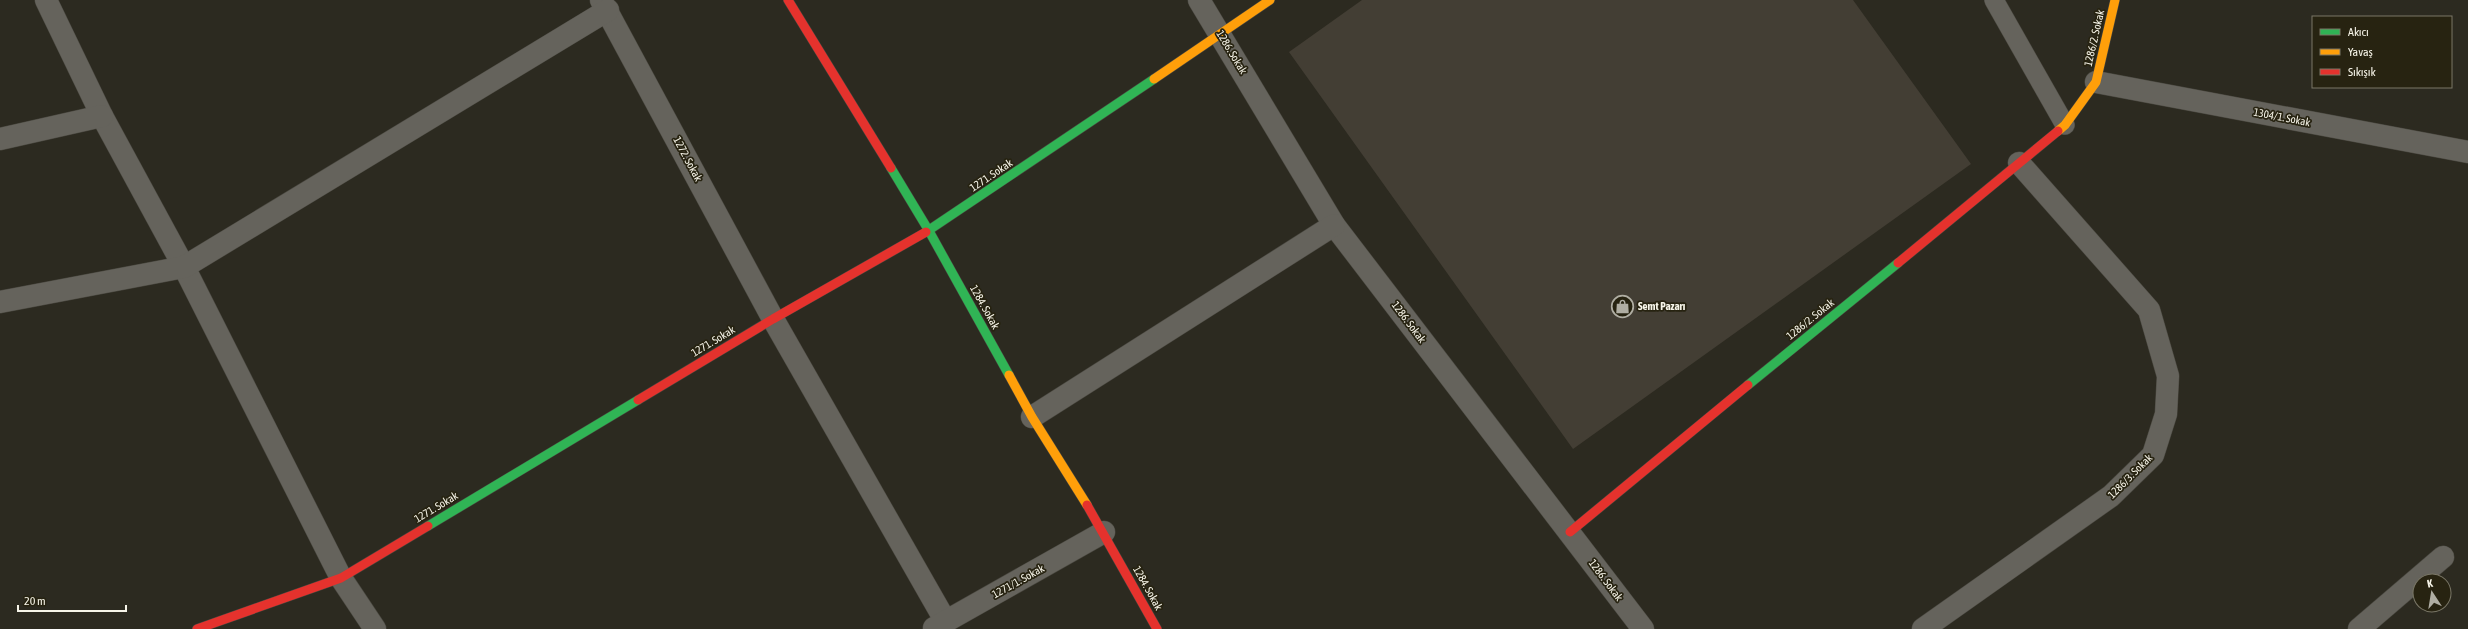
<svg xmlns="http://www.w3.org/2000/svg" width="2468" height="629" viewBox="0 0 2468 629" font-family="'Asap Condensed',sans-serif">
<rect width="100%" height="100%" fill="#2c2a20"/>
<!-- building -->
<polygon fill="#433e34" points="1362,0 1853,0 1971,164 1573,449 1289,52"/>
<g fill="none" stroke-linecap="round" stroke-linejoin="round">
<defs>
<polyline id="lane" points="1994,0 2065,125"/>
<g id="street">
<polyline points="46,0 102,116 184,267 341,578 375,629"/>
<polyline points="601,0 773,319 946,622"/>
<polyline points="1199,0 1334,225 1643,629"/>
<polyline points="2096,82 2468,152"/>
<polyline points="0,139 102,116"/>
<polyline points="0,302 184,267 608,10"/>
<polyline points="1032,417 1334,225"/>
<polyline points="934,628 1104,532"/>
<polyline points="1923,629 2111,496 2153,455 2166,414 2168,376 2149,310 2019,163"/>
<polyline points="2359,629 2443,557"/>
</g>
<g id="fast">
<polyline points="891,168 929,231 1009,375"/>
<polyline points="926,232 1154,79"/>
<polyline points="1748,385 1898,263"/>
<polyline points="428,526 638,400"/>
</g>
<g id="slow">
<polyline points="1154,79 1270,0"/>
<polyline points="2058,131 2065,125 2096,82 2115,0"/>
<polyline points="1009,375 1032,417 1087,505"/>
</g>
<g id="jam">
<polyline points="788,0 891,168"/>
<polyline points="1898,263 2058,131"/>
<polyline points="638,400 773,319 926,232"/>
<polyline points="1087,505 1157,629"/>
<polyline points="1570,532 1748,385"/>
<polyline points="197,629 341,578 428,526"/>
</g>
</defs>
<!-- lane casing -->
<use href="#lane" stroke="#49473f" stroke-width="20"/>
<!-- street casing -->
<use href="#street" stroke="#49473f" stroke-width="23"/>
<!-- fast casing -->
<use href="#fast" stroke="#49473f" stroke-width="10"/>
<!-- slow casing -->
<use href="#slow" stroke="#49473f" stroke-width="10"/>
<!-- jam casing -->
<use href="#jam" stroke="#49473f" stroke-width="10"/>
<!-- lane -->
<use href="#lane" stroke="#65635c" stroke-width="19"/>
<!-- street -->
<use href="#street" stroke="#65635c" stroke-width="22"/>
<!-- fast -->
<use href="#fast" stroke="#30b455" stroke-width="9"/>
<!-- slow -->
<use href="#slow" stroke="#ff9f0a" stroke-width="9"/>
<!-- jam -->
<use href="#jam" stroke="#e5322d" stroke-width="9"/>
</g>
<!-- icons -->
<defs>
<symbol id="shop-ring" viewBox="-11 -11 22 22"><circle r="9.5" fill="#272311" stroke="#b0aea3" stroke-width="1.5"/><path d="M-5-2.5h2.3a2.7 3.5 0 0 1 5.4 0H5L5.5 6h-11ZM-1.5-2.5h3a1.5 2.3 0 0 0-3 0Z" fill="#b0aea3"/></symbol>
</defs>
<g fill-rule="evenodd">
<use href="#shop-ring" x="1610" y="294" width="25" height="25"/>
</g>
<g text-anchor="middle" stroke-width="3.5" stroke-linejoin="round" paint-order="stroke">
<!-- street labels -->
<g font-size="11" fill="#f7f5e9" stroke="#272311">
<text transform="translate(2094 38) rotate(-77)" y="4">1286/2. Sokak</text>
<text transform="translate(1232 52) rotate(59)" y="4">1286. Sokak</text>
<text transform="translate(2282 117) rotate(11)" y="4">1304/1. Sokak</text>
<text transform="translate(688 159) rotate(62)" y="4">1272. Sokak</text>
<text transform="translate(991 175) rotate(-34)" y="4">1271. Sokak</text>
<text transform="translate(985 307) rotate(61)" y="4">1284. Sokak</text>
<text transform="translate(1810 319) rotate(-39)" y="4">1286/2. Sokak</text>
<text transform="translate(1409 322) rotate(53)" y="4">1286. Sokak</text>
<text transform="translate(713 341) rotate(-31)" y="4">1271. Sokak</text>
<text transform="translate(2130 476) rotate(-45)" y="4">1286/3. Sokak</text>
<text transform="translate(436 507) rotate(-31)" y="4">1271. Sokak</text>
<text transform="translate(1606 580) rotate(53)" y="4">1286. Sokak</text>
<text transform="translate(1018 581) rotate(-29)" y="4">1271/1. Sokak</text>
<text transform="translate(1148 588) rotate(61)" y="4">1284. Sokak</text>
</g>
<!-- poi labels -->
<g font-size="11" font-weight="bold" fill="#f7f5e9" stroke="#272311" text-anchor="start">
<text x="1638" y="310">Semt Pazarı</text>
</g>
</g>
<!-- legend -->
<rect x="2312" y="16" width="140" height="72" fill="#272311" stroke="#7a7767"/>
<rect x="2320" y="29" width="20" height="6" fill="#30b455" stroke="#7a7767"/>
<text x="2348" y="36" font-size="12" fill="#f7f5e9">Akıcı</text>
<rect x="2320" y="49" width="20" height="6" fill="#ff9f0a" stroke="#7a7767"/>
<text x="2348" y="56" font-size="12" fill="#f7f5e9">Yavaş</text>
<rect x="2320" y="69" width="20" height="6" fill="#e5322d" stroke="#7a7767"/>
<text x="2348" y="76" font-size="12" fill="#f7f5e9">Sıkışık</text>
<!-- north arrow -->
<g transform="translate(2432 593) rotate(348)"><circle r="19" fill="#272311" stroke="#7a7767"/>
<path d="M0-3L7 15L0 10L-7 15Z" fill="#b0aea3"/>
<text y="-6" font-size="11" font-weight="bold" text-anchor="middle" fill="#f7f5e9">K</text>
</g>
<!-- scale -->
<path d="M18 605v6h108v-6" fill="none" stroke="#f7f5e9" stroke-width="2"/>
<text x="24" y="605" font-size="12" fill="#f7f5e9" stroke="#272311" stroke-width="3" paint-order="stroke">20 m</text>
</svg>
